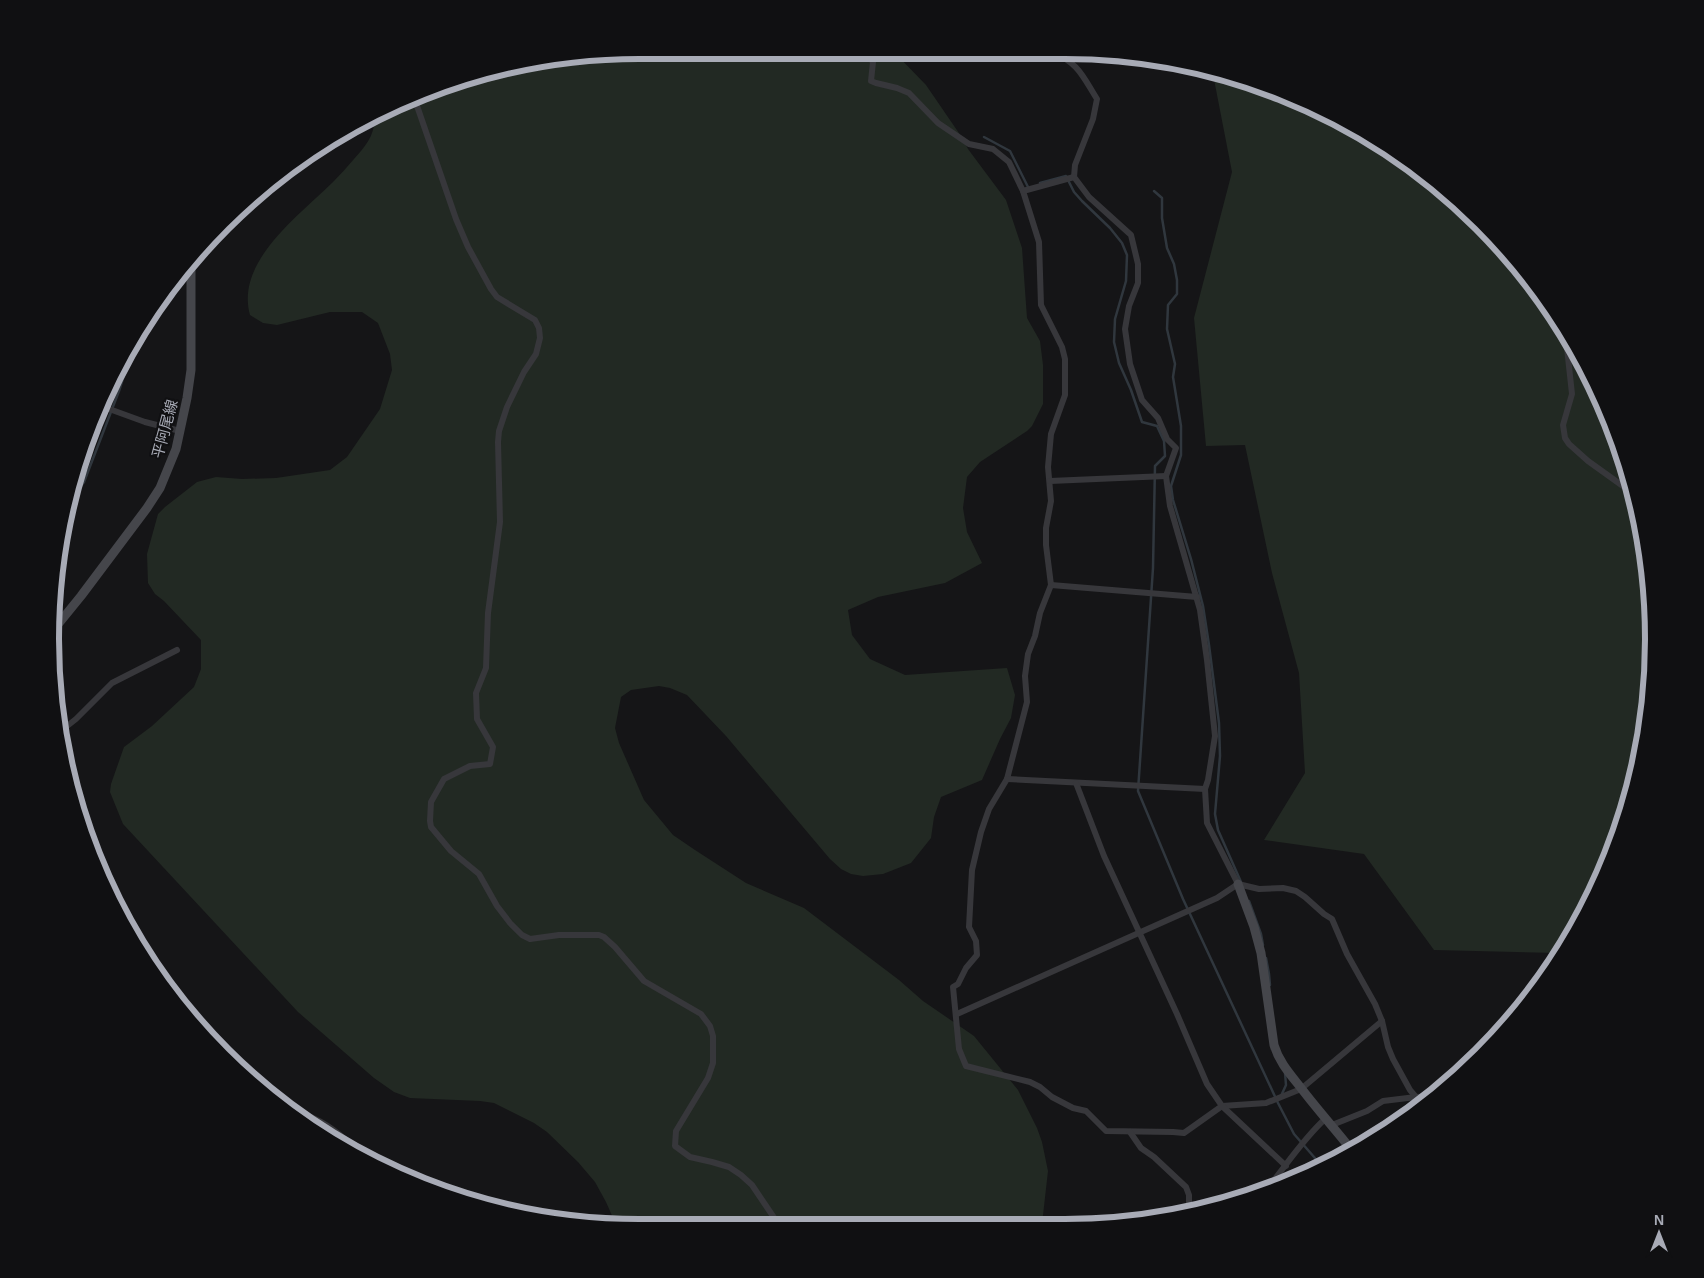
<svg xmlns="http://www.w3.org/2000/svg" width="1704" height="1278" viewBox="0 0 1704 1278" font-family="Arial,'Noto Sans JP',sans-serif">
<rect width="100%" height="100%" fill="#151517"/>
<!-- green -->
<g fill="#222923">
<path d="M639,50L893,51L926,85L963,139L968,149L1006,200L1022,248L1027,318L1040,341L1043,365V404L1032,426L1027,431L980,462L967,477L963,508L967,532L982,563L945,583L878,597L848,610L852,635L870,659L905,675L1007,668L1015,695L1011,718L1000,739L982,780L941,797L934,817L931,838L911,863L883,874L863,876L851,874L841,869L830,859L726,736L687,695L670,688L659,686L631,690L621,697L615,728L619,743L644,800L673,835L695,850L746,883L804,908L899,980L923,1001L974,1036L1018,1090L1037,1128L1042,1142L1048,1171L1042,1224L617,1227L606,1202L595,1182L578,1162L547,1132L534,1123L494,1103L480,1101L410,1098L394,1092L374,1078L298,1012L123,824L110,792L111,784L124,747L152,726L194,687L201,669V640L164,601L155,594L148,583L147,554L158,514L165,507L197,482L216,477L242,479L276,478L330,470L347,457L380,409L392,370L390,354L378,323L362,312H330L277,325L263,323L250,315C235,261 300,215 333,182C340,175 347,167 354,159C365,147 376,134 374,117L486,70Z"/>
<polygon points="1212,69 1291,95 1392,149 1481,222 1532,281 1593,379 1634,487 1653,601 1649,709 1639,722 1636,740 1641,750 1632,789 1626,798 1629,801 1623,829 1575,934 1559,956 1559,953 1434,950 1364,854 1264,840 1305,773 1299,673 1272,573 1245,445 1206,446 1194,318 1232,172"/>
</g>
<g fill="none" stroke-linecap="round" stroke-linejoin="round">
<!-- stream -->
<g stroke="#30373e" stroke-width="2.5">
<polyline points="984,137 1010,151 1028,187"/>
<polyline points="1040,183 1066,176 1074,192 1082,201 1110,228 1122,243 1127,255 1126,281 1115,319 1114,342 1119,363 1131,390 1142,422 1157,426 1164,441 1165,456 1155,466 1153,568 1138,791 1183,899 1278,1103 1294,1134 1321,1165"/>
<polyline points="1154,191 1162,198 1162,218 1167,248 1174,264 1177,280 1177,294 1168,305 1167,329 1175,364 1173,377 1181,426 1181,455 1171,486 1173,500 1191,559 1203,606 1209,645 1219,723 1220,756 1215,814 1218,830 1241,882"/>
<polyline points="68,504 84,482 119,391 138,331"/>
<polyline points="1249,901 1261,934 1263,945"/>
<polyline points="1266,958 1269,974 1270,985"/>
<polyline points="1281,1096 1286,1085 1285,1073"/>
</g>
<!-- street -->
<g stroke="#37373b" stroke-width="6">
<polyline points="865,51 873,62 871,81 876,83 897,88 909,93 938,123 969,144 993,149 1009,162 1023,191 1039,242 1041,305 1062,347 1065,359 1065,395 1051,434 1048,467 1051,501 1046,528 1046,545 1051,585 1040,613 1035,636 1028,654 1025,676 1027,702 1007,779 989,809 981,832 972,870 969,927 976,941 977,955 966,968 958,984 953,987 959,1049 966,1066 1030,1082 1040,1087 1052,1097 1073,1108 1086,1111 1106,1131 1173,1132 1184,1133 1222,1106 1266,1103 1301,1089 1382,1021"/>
<path d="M1050,51C1079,63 1082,75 1097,99L1093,119L1075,165L1074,177L1089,197L1131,235L1138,264V283L1129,306L1125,329L1130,364L1142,400L1158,418L1167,439L1176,448L1166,476L1170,506L1200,610L1207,660L1215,736L1208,780L1205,789L1207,823L1238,884"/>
<polyline points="415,100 456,219 468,247 491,289 497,297 535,320 539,328 540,338 536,354 524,372 507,407 499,431 498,442 500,522 488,613 486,668 476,693 477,719 493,747 490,764 470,766 444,779 431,802 430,821 431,827 451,851 479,874 497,906 510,923 522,935 530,939 559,935 599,935 604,937 615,947 644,981 701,1014 710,1026 713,1036 713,1063 708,1078 676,1131 675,1146 690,1157 712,1162 729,1167 741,1175 752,1185 779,1225"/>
<polyline points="1023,191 1074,177"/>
<polyline points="1542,297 1548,310 1566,339 1572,394 1563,425 1565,438 1569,444 1588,461 1627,489 1636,501"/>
<polyline points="101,406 145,422 180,431"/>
<polyline points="1050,481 1166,476"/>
<polyline points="1051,585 1197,597"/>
<polyline points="62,730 76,719 112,683 177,650"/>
<polyline points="1007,779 1205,789"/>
<polyline points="1076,783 1104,856 1177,1014 1207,1084 1222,1106 1286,1166"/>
<polyline points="957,1014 1217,898 1238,884 1259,889 1283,888 1296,891 1305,897 1324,914 1332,919 1347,954 1375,1004 1382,1021 1388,1047 1393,1059 1410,1090 1416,1097 1421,1108"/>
<path d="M293,1112C300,1114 307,1115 313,1118C331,1126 350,1142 363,1157"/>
<polyline points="1332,1125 1367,1111 1383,1101 1416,1097 1434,1096"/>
<polyline points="1130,1132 1141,1148 1154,1157 1186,1187 1189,1195 1189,1211"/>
<path d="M1266,1190C1286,1166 1302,1140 1325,1119"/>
</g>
<!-- secondary -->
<g stroke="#45464b" stroke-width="9">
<polyline points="55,628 81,596 147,508 160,488 176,449 187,398 191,370 191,260"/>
<path d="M1238,884L1254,927L1261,953L1274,1045C1279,1062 1290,1074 1301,1088C1317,1109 1334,1128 1350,1148"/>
</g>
</g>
<g text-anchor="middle" stroke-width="4.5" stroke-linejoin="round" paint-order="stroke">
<!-- street labels -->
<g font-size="15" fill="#a8abb6" stroke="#101012">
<text transform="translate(165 429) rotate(-75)" y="5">平阿尾線</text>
</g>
</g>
<!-- crop -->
<path d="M0 0H1704V1278H0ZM639 59H1065A580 580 0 0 1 1645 639V639A580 580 0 0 1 1065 1219H639A580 580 0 0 1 59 639V639A580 580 0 0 1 639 59Z" fill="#101012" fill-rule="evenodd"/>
<path fill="none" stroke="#a8abb6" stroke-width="6" d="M639 59H1065A580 580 0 0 1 1645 639V639A580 580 0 0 1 1065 1219H639A580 580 0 0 1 59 639V639A580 580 0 0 1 639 59Z"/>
<!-- north arrow -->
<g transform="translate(1659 1233)" stroke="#101012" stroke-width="4" paint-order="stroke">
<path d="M0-4L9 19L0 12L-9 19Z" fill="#a8abb6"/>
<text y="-8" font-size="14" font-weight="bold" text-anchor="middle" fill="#a8abb6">N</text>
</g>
</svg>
